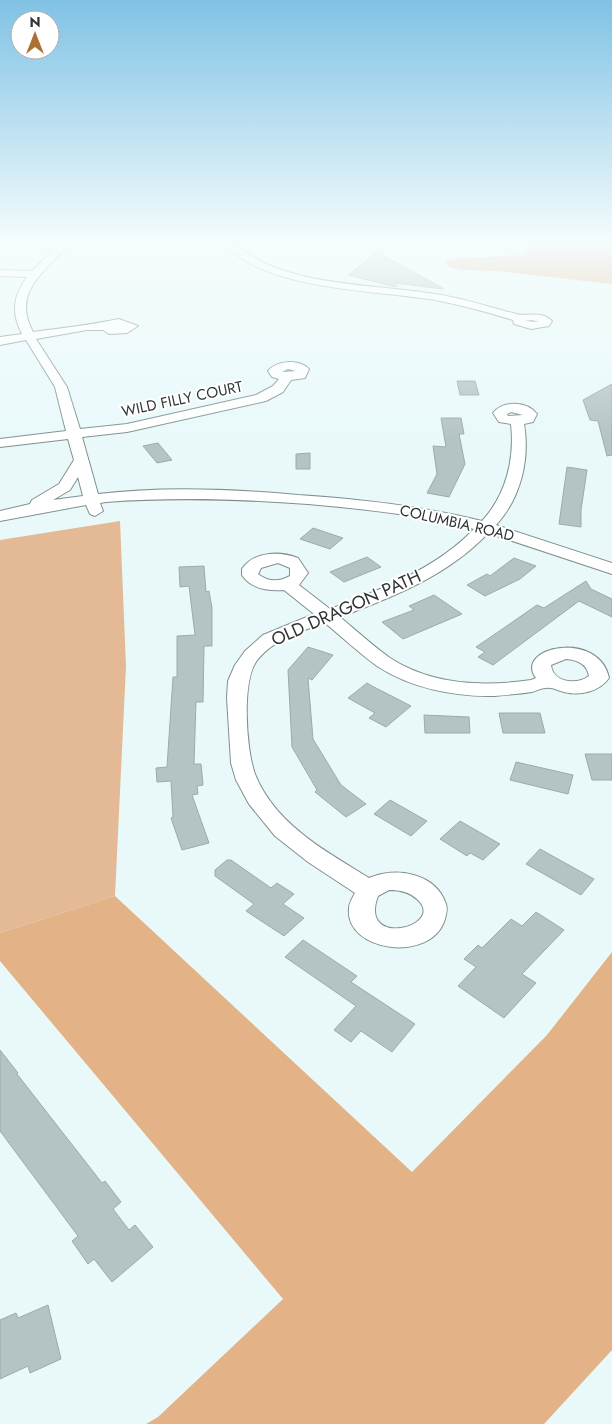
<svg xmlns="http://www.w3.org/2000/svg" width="612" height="1424" viewBox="0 0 612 1424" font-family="Jost,sans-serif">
<rect width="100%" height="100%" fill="#e9f9fa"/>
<!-- green -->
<polygon fill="#e3ba95" points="120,521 126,666 115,896 0,933 0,540"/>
<!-- forest -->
<g fill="#e3b286">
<polygon points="528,241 612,241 612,284 498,271 462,270 447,266 446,261 452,259 521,255 528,251"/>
<polygon points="115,896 412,1172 547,1035 612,952 612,1350 544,1424 146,1424 158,1417 283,1299 0,961 0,933"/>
</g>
<!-- building -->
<g fill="#b4c3c4" stroke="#9caaac">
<polygon points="377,252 443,288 443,289 396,283 396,287 348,275"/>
<polygon points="457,381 475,381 479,395 460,395"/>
<polygon points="612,384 612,455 607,456 598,421 590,420 583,400"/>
<polygon points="441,418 461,418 464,434 459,434 465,464 449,497 427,493 437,474 433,446 446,447"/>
<polygon points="158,443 172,460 157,463 143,446"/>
<polygon points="310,453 310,469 296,469 296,454"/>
<polygon points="567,467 587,470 581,510 581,527 559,524"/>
<polygon points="313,528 343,538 330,549 300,539"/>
<polygon points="367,557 381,567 344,582 330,572"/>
<polygon points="514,558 536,566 520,579 485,596 467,585 487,574 490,576"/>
<polygon points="204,566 206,592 209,591 212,608 212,646 204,646 203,702 196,702 194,764 201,764 203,785 197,786 198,794 192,795 209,843 182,850 171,818 173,817 171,781 157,782 156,768 167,767 173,677 177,677 177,636 195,635 189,586 180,587 179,567"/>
<polygon points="586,581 591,589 612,599 612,617 579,601 493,665 478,657 485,652 476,647 498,632 537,605 544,608"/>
<polygon points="434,595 462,614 403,639 382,622 414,610 409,606"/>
<polygon points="308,647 333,655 312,680 308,678 313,739 341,785 366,804 346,817 315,792 317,790 292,747 288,670"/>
<polygon points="367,683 372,686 411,706 386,727 369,718 375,713 348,698"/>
<polygon points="499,713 540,713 545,733 503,733"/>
<polygon points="424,715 469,717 470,733 425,733"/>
<polygon points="585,754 612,754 612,780 592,780"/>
<polygon points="516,762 573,775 568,794 510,780"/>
<polygon points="390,800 427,821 411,836 374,814"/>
<polygon points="460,821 500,844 483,860 470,853 467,856 440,839"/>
<polygon points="540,849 594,879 581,895 526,864"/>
<polygon points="227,860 231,860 271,888 277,883 294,894 283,904 304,918 284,936 246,911 254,904 215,876 215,870"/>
<polygon points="536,912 564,930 522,974 536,983 504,1018 458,986 476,967 464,959 478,945 482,948 511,919 522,926"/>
<polygon points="303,940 357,976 351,982 415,1024 392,1052 361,1031 351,1042 334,1030 356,1006 285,957"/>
<polygon points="0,1050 18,1073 17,1074 102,1183 105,1181 121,1202 113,1209 129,1230 135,1225 153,1247 112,1282 94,1259 88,1264 72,1241 78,1236 0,1131"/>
<polygon points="48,1305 61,1359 30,1373 28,1366 0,1379 0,1320 16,1313 18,1318"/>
</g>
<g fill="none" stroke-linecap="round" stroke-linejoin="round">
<defs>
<g id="minor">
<path d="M62,241H72C49,270 10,289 33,332C62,328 91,325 119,319L138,326L127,333L109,334L103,330H87L36,339L67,387L80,429L127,424L256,395L273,386L279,379L272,377L268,371C277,360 299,359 309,369L305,378L291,380L283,392L266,401L127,432L82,437L98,494C164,486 232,489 298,495C360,499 421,506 482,521C506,495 515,459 511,424L499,422L493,413C503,400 527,401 537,414L533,422L524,424C530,459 521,498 496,525L612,563V574L488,533C449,575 393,597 340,617C357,631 373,646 390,658C432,685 483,687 531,680L536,678C513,647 599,629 609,678C599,692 580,696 564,692C559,691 552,687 546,688C541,688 536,691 532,692C519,694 506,695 494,696C455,697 410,688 377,666C359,653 342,637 325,623C301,631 275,639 258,659C241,679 246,749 255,774C260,787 268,799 277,810C302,839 337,858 369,878C395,866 436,873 446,904C448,910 446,914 445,919C432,964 344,952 349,908C349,903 353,897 355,893L308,862L275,836L249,804L236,780L231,763L227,698L228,681L235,665L245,651L263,635L314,614L284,590C268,591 251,589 242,575V569C254,551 280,551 298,558L308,573L299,585L330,609C380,590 436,569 474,529C420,515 364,509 308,504C240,499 174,497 106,502L100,503L103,511L95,516L90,514L86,505L0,521V511L30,504L32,500L59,484L74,460L68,439L0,447V439L66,431L55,387L26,340L0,345V337L22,334C11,313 13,296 27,277L0,276V270L32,271ZM288,369L296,371L282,372ZM511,412L523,415L508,416L507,414ZM78,477L83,496L53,500L70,490ZM278,563L290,568V576C279,582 268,582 258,574L261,568ZM566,659C578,660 587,664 589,676C577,685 553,683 551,665ZM389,890C400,890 410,892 418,900C446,927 358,949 378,896Z"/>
<path d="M222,241H232C281,288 371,283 435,294C462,298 489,307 516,314C528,317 541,310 552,321L549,326L531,329L514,324L513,320C487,312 461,305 435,300C375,290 262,291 222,241ZM532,320L539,322L524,321Z"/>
</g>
</defs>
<!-- minor casing -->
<use href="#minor" stroke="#818f90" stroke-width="2"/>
<!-- minor -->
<use href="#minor" fill="#fff" fill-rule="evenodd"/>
</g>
<!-- sky -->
<linearGradient id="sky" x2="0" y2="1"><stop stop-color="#80c2e4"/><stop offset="0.55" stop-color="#f5fcfd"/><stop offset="1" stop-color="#f5fcfd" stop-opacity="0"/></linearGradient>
<rect width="612" height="440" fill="url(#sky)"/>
<g text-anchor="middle" stroke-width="4" stroke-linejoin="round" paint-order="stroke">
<!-- far-street labels -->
<g font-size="15" fill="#2f3535" stroke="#fff">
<text transform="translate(182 399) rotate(-12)" y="5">WILD FILLY COURT</text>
<text transform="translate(457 523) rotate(13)" y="5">COLUMBIA ROAD</text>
</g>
<!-- street labels -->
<g font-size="18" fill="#2f3535" stroke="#fff">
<text transform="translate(346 608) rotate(-24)" y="6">OLD DRAGON PATH</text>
</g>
</g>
<!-- north arrow -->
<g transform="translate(35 35)"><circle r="24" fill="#ffffff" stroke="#acaeae"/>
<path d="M0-4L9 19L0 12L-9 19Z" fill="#ac7033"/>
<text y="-8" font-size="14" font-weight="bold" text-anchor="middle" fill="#2f3535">N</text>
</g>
</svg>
